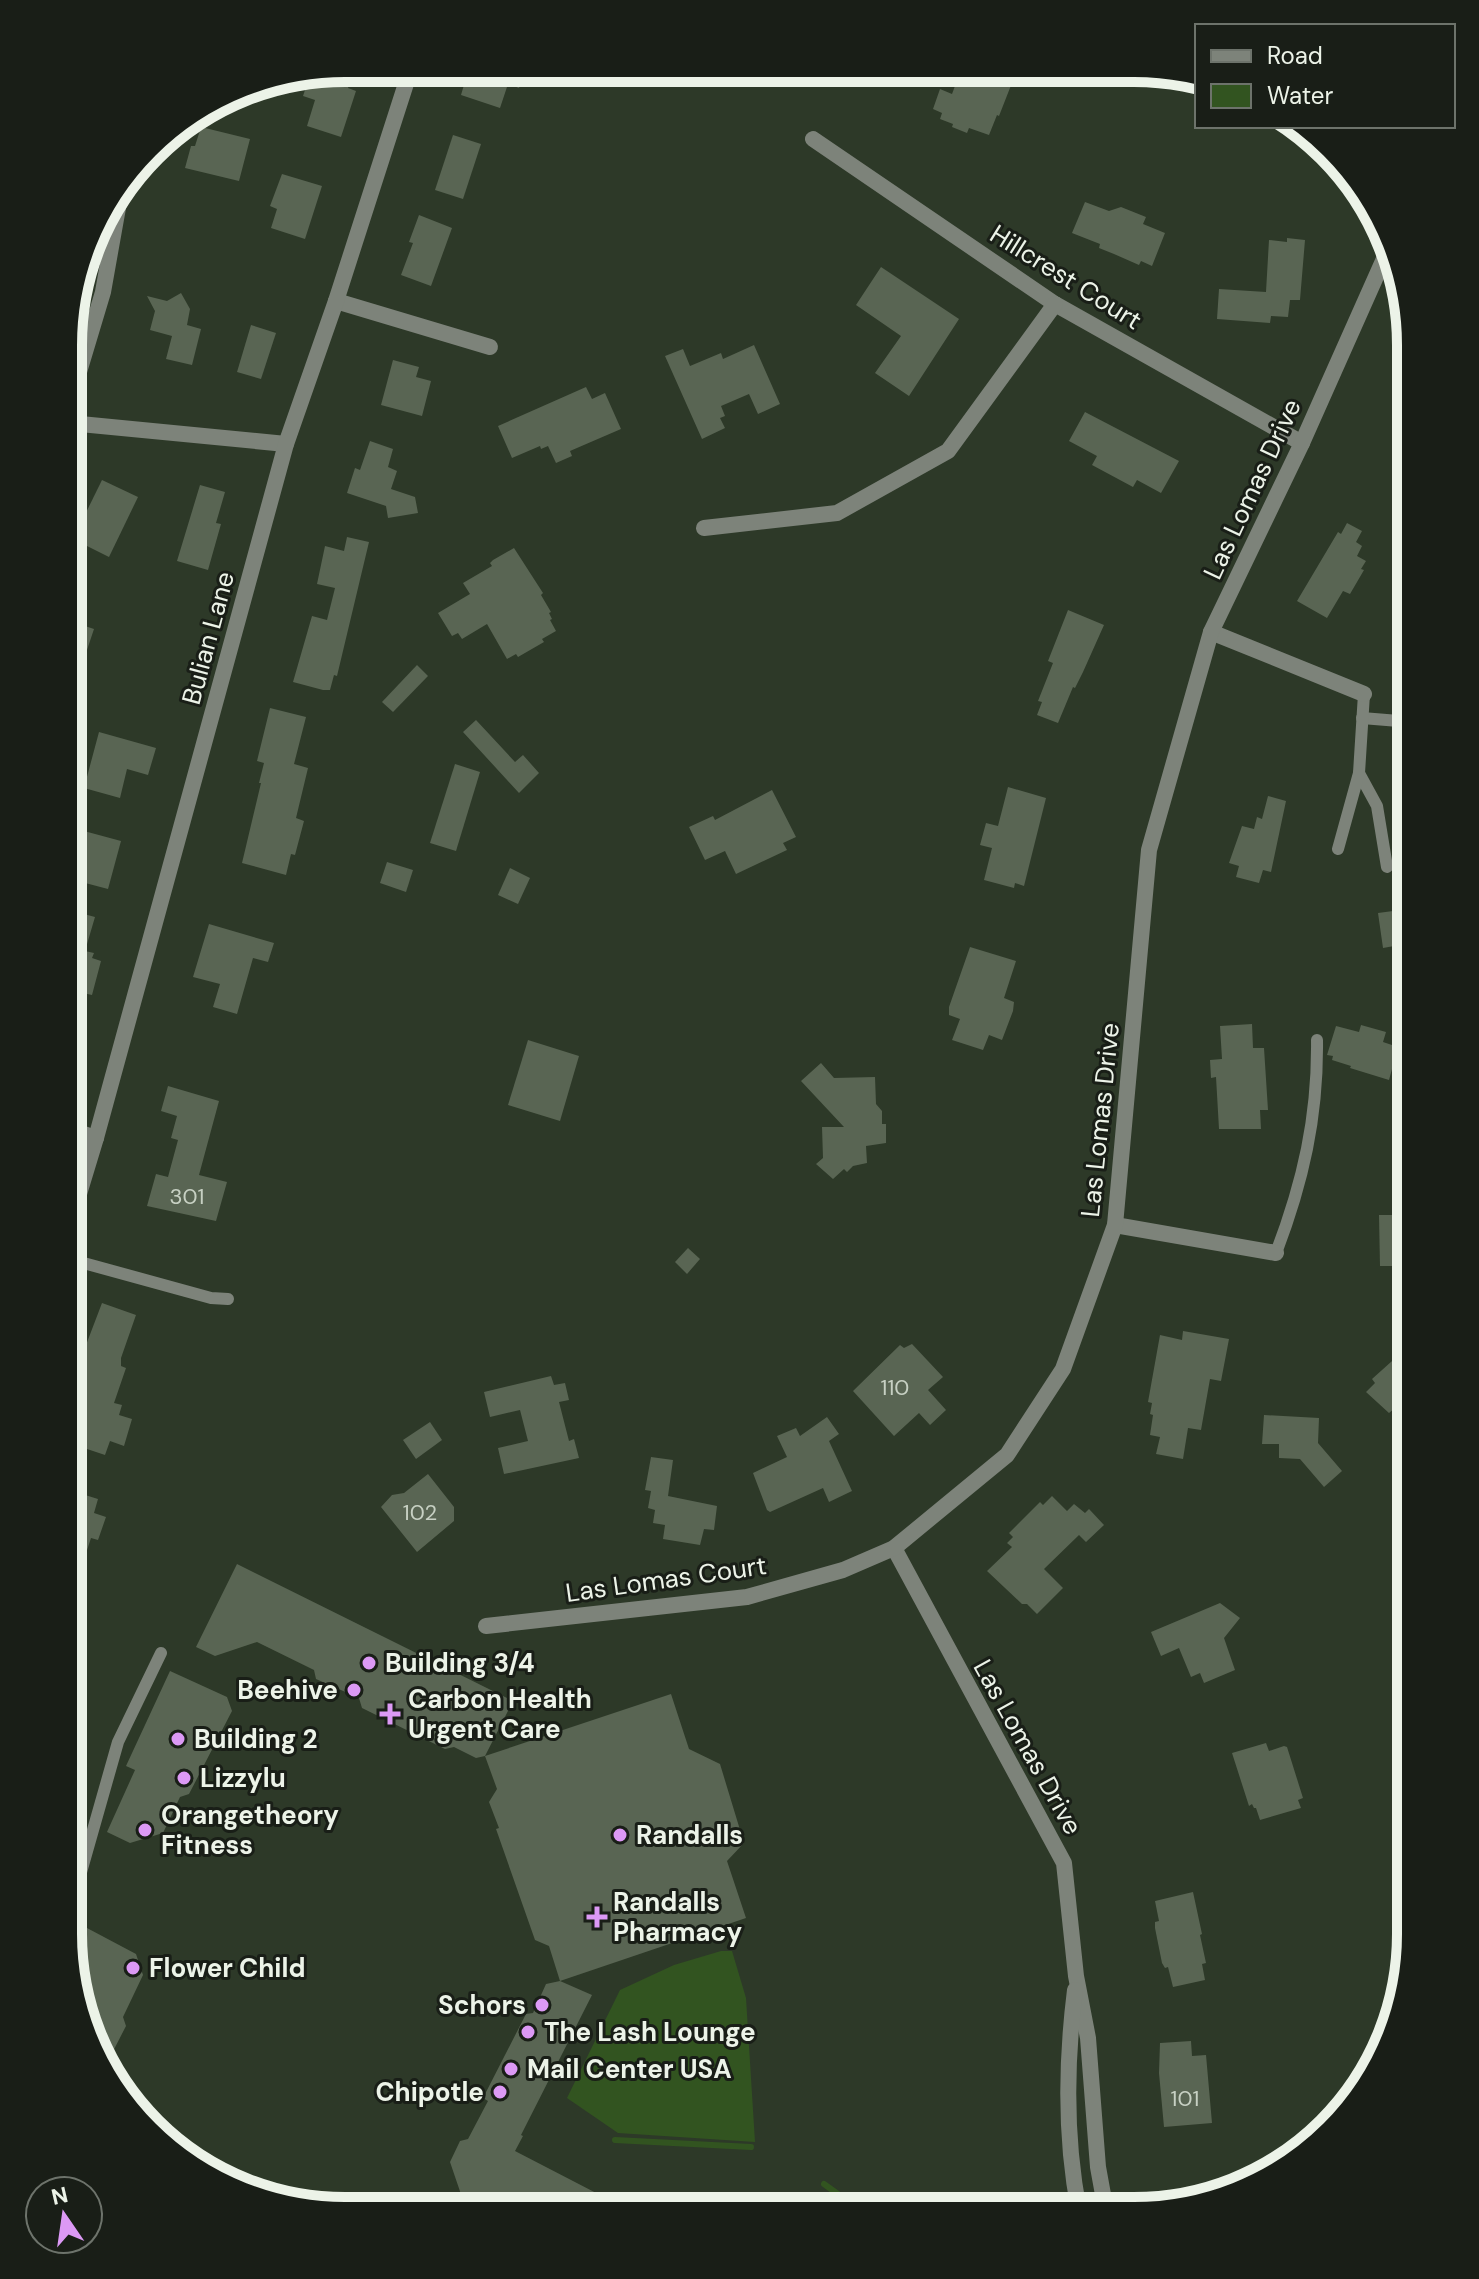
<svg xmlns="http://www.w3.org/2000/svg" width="1479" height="2279" viewBox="0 0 1479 2279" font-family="'DM Sans',sans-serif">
<rect width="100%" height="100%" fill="#2d3928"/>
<!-- water -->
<polygon fill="#325420" points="721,1951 732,1951 746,1998 755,2142 618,2133 567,2098 620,1990 674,1965"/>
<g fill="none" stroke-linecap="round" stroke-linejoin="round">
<!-- stream -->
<g stroke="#325420" stroke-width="6">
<polyline points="615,2140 751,2147"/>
<polyline points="824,2184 860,2210"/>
</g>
</g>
<!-- building -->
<g fill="#596553">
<polygon points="345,68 355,68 348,88 356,91 341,137 307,126 315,100 303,96 310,75 322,79 324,72"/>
<polygon points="469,68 508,68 526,69 519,88 508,84 500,108 461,95"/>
<polygon points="961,70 1017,70 999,116 997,115 989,135 969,128 967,133 952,127 953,124 940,119 942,113 933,109 940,89 952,94"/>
<polygon points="201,127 250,139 239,181 185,168 191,146 195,146"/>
<polygon points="453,135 481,144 463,199 435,190"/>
<polygon points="282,174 322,186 305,239 271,228 277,209 270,206"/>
<polygon points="1085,202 1109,211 1121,207 1146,217 1143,224 1165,233 1152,266 1141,261 1139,265 1114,254 1099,248 1100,244 1072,233"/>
<polygon points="419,215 452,228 431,286 401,275 413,243 409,242"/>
<polygon points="1287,238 1305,240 1300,300 1290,300 1288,317 1271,316 1270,323 1217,319 1219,289 1266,292 1269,240 1287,242"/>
<polygon points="881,267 959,319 909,396 875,373 901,336 856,305"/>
<polygon points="181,293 190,309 187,325 201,329 192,365 166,359 172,336 150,330 155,311 147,296 167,301"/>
<polygon points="251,325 276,333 261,379 237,372"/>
<polygon points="754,345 780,404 758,414 749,394 721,406 725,416 720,418 725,428 702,439 665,356 683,349 690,366 721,353 723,359"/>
<polygon points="393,360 419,367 416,377 431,381 422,416 381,405"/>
<polygon points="586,387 592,399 605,393 621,429 570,451 572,456 556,463 548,446 541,449 540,446 512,458 498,426"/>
<polygon points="1085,412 1179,461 1161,493 1137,480 1133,487 1092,465 1097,456 1069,441"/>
<polygon points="370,441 393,449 388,467 397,471 391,489 415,497 418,513 388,518 386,506 347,493 355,468 360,470"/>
<polygon points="102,480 138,497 109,557 73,539"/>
<polygon points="200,485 225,492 216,523 221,524 208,570 177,561"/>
<polygon points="1347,523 1362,531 1356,542 1362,546 1357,556 1366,561 1361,569 1364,570 1350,594 1343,591 1327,618 1297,601 1338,532 1341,534"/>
<polygon points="347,537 369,542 337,676 334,675 330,690 323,690 293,682 312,616 327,620 335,588 317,584 325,546 344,551"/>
<polygon points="514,548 543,593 541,595 551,612 549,613 552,619 550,620 556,631 542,639 544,642 518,657 516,654 507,659 487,624 462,639 458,633 452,636 438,613 470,594 463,583 492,566 490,563 493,560"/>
<polygon points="1068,610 1104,625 1083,672 1075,688 1073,687 1058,723 1037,715 1042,702 1038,701 1053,663 1048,661"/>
<polygon points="70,621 94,629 87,650 70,644"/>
<polygon points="417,665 428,676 393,712 382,702"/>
<polygon points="270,708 306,717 294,764 308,768 296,818 304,821 295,855 291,854 286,875 242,863 261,783 259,783 264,763 257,761"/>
<polygon points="476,720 515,762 523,755 539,773 519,793 463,732"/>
<polygon points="99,732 156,748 148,775 127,769 120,798 84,788"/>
<polygon points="455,764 480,772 456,851 430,843"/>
<polygon points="1008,787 1046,798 1024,886 1015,883 1014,888 984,880 992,848 980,845 986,823 998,826"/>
<polygon points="772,790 796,837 783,843 787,850 736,874 725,851 705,860 689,827 713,816 715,820"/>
<polygon points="1268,796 1286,801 1271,872 1263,870 1259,883 1236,877 1239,866 1229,863 1242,826 1254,829 1257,817 1262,819"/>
<polygon points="84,831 121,841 108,889 70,879"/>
<polygon points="387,862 413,870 406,892 380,883"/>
<polygon points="510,868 530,878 518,904 498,895"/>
<polygon points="1411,901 1411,943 1383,948 1378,913 1393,911 1392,904"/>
<polygon points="69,910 95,917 85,951 94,953 92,958 101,961 92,995 69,990"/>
<polygon points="209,924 274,943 268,962 253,958 237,1014 213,1007 220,984 193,977"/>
<polygon points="970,947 1016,961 1004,998 1014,1002 1013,1011 1002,1040 989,1035 983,1050 952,1040 960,1019 949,1015 949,1007"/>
<polygon points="1252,1024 1253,1048 1264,1048 1268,1110 1260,1110 1261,1129 1219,1129 1216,1077 1211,1078 1210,1060 1222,1059 1220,1026"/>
<polygon points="1361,1025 1386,1032 1383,1042 1398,1047 1389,1080 1350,1068 1351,1066 1332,1060 1333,1056 1327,1055 1336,1026 1359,1032"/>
<polygon points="528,1040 579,1056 560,1121 508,1105"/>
<polygon points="821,1063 834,1078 875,1077 876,1104 882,1111 882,1124 886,1124 886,1143 866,1146 867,1163 853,1166 847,1172 844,1169 833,1179 816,1164 823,1158 822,1127 844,1127 801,1081"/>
<polygon points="168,1086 219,1101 199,1175 227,1182 216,1221 147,1206 156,1174 168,1177 178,1140 171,1138 177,1116 161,1111"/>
<polygon points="1379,1215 1411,1215 1411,1266 1380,1266"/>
<polygon points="688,1248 700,1259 687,1274 675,1262"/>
<polygon points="102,1303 136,1315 121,1358 121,1366 126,1368 114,1403 122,1405 119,1415 132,1419 124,1446 110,1441 105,1455 69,1443 69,1398 77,1401 86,1372 69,1366 69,1349 72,1340 86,1345"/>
<polygon points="1183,1331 1229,1339 1221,1381 1210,1379 1201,1430 1188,1428 1183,1459 1156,1454 1160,1437 1150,1435 1153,1415 1150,1414 1152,1403 1148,1402 1160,1335 1182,1340"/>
<polygon points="912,1344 943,1377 928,1390 946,1410 930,1425 919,1413 894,1436 853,1391 900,1345 904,1348"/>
<polygon points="1411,1344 1411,1394 1389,1413 1366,1392 1375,1383 1372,1379"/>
<polygon points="551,1376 554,1385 565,1383 569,1400 559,1402 569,1441 574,1439 579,1458 504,1474 498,1448 528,1441 520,1410 490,1417 484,1392"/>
<polygon points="1264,1415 1319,1418 1318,1443 1342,1471 1324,1487 1300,1459 1279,1458 1279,1444 1262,1444"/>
<polygon points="827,1417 839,1434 829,1441 852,1491 829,1502 823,1488 770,1512 767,1510 753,1473 787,1457 777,1436 796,1428 800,1436"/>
<polygon points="430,1422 442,1440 416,1459 403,1440"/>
<polygon points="651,1457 673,1460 668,1496 717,1506 714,1530 704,1529 700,1545 663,1539 665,1525 653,1523 655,1510 648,1508 651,1491 645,1490"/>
<polygon points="428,1474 454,1507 454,1521 417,1552 381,1507 392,1495 404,1493"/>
<polygon points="69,1490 98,1499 94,1513 106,1517 98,1540 91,1538 72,1596 68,1595"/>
<polygon points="1052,1496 1067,1511 1074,1504 1085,1513 1089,1509 1104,1525 1086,1542 1079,1535 1044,1569 1063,1588 1037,1614 1027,1604 1022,1604 987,1571 1012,1547 1007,1543 1013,1537 1009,1533 1040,1502 1043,1505"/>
<polygon points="237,1564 513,1701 485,1756 476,1758 454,1747 445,1749 362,1708 359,1698 316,1679 314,1670 257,1642 215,1656 196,1647"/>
<polygon points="1220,1603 1240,1618 1224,1638 1235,1670 1204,1683 1200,1673 1191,1677 1179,1648 1161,1656 1151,1632"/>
<polygon points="170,1671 227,1697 232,1711 189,1794 180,1797 163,1833 130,1843 107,1832 135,1770 126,1766"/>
<polygon points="671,1694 689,1749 720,1764 744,1843 727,1861 746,1918 560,1981 549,1946 535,1940 496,1829 499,1828 489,1802 497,1789 485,1756"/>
<polygon points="1266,1743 1269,1751 1284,1746 1287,1747 1303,1798 1298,1800 1301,1808 1260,1820 1256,1808 1254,1808 1252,1804 1249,1806 1232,1753"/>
<polygon points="1193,1892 1202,1934 1200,1935 1206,1963 1202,1964 1205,1980 1173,1987 1168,1967 1165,1968 1162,1963 1155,1928 1155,1922 1159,1921 1155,1901"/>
<polygon points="87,1928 136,1954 143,1975 123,2017 126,2026 107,2063 89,2040 72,1956"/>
<polygon points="560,1981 592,1995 521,2135 523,2136 515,2151 629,2210 466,2209 450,2162 460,2141 468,2139 488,2101 483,2098 526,2014 533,2013 546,1984"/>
<polygon points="1191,2041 1192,2056 1206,2055 1212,2123 1164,2127 1159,2073 1160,2043"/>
</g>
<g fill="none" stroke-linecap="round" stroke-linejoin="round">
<!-- lane -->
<g stroke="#7d837a" stroke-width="12">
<polyline points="1362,718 1411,722"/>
<polyline points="1359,773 1377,806 1387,867"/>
<polyline points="1338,849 1359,773 1364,694"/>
<path d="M1276,1253C1303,1182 1318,1117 1317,1040"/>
<polyline points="69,1259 211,1298 228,1299"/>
<polyline points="68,1918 118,1742 161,1653"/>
</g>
<!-- street -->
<g stroke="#7d837a" stroke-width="16">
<polyline points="813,139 1055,304 1302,443"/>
<polyline points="336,301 490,347"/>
<polyline points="70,402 103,292 121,191"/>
<polyline points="70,423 286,444"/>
<polyline points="704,528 837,513 948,451 1055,304"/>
<polyline points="1211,632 1364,694"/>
<polyline points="69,1129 96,1138"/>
<polyline points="1115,1225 1276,1253"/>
<polyline points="69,1227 96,1138 286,444 336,301 411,68"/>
<polyline points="894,1548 1064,1863 1076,1976 1088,2038 1098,2167 1106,2211"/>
<polyline points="486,1626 747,1597 843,1570 894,1548 1007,1455 1063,1369 1115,1225 1149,850 1211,632 1302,443 1391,243"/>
<path d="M1075,1990C1066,2062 1065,2139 1079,2211"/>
</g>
</g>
<!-- markers -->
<g fill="#dc99f5" stroke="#191e17" stroke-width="3">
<circle cx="369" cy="1663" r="8"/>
<circle cx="354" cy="1690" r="8"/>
<path d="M386 1702h8v8h8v8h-8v8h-8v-8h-8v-8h8z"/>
<circle cx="178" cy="1739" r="8"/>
<circle cx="184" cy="1778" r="8"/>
<circle cx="145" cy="1830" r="8"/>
<circle cx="620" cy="1835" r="8"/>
<path d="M593 1905h8v8h8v8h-8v8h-8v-8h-8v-8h8z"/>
<circle cx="133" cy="1968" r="8"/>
<circle cx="542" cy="2005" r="8"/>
<circle cx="528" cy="2032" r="8"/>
<circle cx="511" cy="2069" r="8"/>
<circle cx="500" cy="2092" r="8"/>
</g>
<g text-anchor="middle" stroke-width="6" stroke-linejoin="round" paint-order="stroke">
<!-- number labels -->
<g font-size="22" fill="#c7d0c3">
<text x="187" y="1204">301</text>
<text x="895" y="1395">110</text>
<text x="420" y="1520">102</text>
<text x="1185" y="2106">101</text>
</g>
<!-- street labels -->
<g font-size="26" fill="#ecf3e8" stroke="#191e17">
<text transform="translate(1066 277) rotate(32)" y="9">Hillcrest Court</text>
<text transform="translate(1252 489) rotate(-65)" y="9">Las Lomas Drive</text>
<text transform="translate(208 638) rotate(-75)" y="9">Bulian Lane</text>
<text transform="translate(1100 1120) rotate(-84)" y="9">Las Lomas Drive</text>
<text transform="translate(666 1579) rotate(-8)" y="9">Las Lomas Court</text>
<text transform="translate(1028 1747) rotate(61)" y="9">Las Lomas Drive</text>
</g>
<!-- poi labels -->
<g font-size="26" font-weight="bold" fill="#ecf3e8" stroke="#191e17" text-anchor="start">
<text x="385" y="1672">Building 3/4</text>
<text x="338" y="1699" text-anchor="end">Beehive</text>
<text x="408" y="1708">Carbon Health<tspan x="408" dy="30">Urgent Care</tspan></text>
<text x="194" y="1748">Building 2</text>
<text x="200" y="1787">Lizzylu</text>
<text x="161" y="1824">Orangetheory<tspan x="161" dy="30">Fitness</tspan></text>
<text x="636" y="1844">Randalls</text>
<text x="613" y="1911">Randalls<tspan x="613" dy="30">Pharmacy</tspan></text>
<text x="149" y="1977">Flower Child</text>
<text x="526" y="2014" text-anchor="end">Schors</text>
<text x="544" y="2041">The Lash Lounge</text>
<text x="527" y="2078">Mail Center USA</text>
<text x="484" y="2101" text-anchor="end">Chipotle</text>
</g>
</g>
<!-- crop -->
<path d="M0 0H1479V2279H0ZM345 82H1134A263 263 0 0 1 1397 345V1934A263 263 0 0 1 1134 2197H345A263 263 0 0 1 82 1934V345A263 263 0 0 1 345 82Z" fill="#191e17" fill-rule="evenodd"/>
<path fill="none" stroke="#ecf3e8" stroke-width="10" d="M345 82H1134A263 263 0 0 1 1397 345V1934A263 263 0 0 1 1134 2197H345A263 263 0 0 1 82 1934V345A263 263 0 0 1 345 82Z"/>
<!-- legend -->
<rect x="1195" y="24" width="260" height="104" fill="#191e17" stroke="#6d736b" stroke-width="2"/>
<rect x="1211" y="50" width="40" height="12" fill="#7d837a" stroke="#6d736b" stroke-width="2"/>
<text x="1267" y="64" font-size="24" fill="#ecf3e8">Road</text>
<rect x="1211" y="84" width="40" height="24" fill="#325420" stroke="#6d736b" stroke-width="2"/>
<text x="1267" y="104" font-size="24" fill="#ecf3e8">Water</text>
<!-- north arrow -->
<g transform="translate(64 2215) rotate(347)"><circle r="38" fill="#191e17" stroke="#6d736b" stroke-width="2"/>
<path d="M0-6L14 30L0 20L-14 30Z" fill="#dc99f5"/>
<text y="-12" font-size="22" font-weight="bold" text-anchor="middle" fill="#ecf3e8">N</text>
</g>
</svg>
